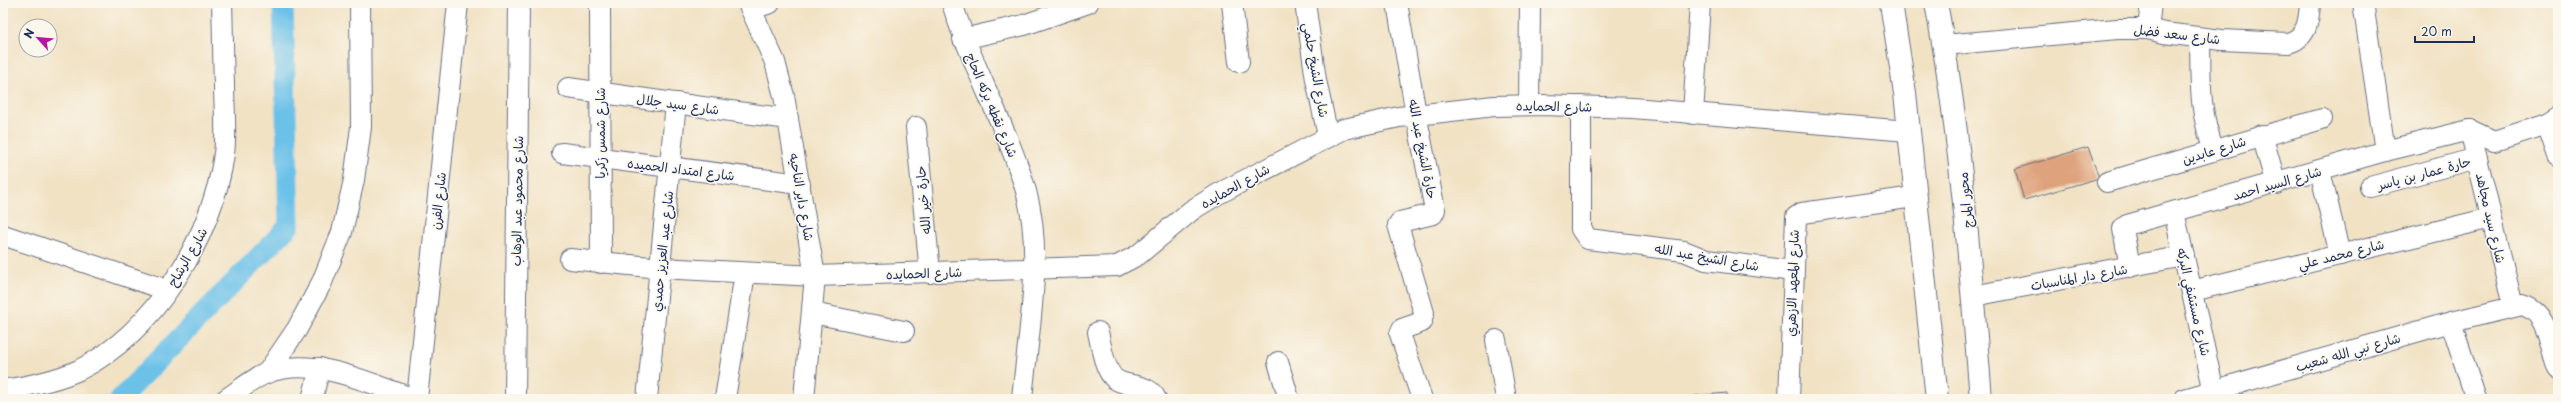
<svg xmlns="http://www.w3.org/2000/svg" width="2561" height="402" viewBox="0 0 2561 402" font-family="'Playpen Sans','Playpen Sans Arabic',sans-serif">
<rect width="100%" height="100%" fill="#fbf7ec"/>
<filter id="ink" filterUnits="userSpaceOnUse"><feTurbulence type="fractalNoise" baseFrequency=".025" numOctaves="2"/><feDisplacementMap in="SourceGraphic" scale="8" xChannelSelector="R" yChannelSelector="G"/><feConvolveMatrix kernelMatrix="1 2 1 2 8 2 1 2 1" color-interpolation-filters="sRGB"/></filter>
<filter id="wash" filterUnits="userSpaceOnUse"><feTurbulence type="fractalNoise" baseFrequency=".012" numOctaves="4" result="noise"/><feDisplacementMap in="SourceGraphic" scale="16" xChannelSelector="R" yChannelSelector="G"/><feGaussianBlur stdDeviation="0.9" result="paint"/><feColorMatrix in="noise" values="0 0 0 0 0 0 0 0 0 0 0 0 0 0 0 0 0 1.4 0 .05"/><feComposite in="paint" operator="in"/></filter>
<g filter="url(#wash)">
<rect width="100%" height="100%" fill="#f1e2c4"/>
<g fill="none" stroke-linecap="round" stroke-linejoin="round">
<!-- canal -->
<polyline stroke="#6cc1e9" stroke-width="21" points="120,399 289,226 283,3"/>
</g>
<g id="blocks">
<!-- building -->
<g fill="#dea27b">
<polygon points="2088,147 2099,178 2024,200 2015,169"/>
<polygon points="1727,393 1727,399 1694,399 1694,396"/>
</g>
</g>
</g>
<g filter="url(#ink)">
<use href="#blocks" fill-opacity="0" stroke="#666e82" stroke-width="1"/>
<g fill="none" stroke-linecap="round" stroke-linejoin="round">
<defs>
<g id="minor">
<polyline points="600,3 601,263"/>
<polyline points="748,3 775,62 784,96 815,276 804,399"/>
<path d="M952,3C972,68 1007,126 1026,191C1044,255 1028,334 1022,399"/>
<polyline points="1232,3 1239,62"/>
<polyline points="1305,3 1316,80 1328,136"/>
<polyline points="1397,3 1416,114 1435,210 1433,214 1400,222 1398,225 1424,313"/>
<polyline points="2363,3 2385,151"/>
<polyline points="752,9 770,3"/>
<polyline points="2148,29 2151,3"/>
<path d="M2200,38C2201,80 2198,109 2214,150"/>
<polyline points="963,39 1024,25 1088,3"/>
<path d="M1944,45L2117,29H2148L2164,33L2222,40L2288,43C2307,38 2309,21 2310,3"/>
<polyline points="568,88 788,119"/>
<polyline points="1529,105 1530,3"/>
<polyline points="1581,106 1581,229 1588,239 1684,251 1706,260 1793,271"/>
<polyline points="1693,114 1700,3"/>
<polyline points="2547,124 2558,156"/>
<polyline points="916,127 930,273"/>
<polyline points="2470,130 2513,306"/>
<polyline points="2470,130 2494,141 2547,124 2558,117"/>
<polyline points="2262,135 2276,184"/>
<polyline points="562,153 800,184"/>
<polyline points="2320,171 2340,255"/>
<polyline points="2107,182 2322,119"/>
<polyline points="2370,187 2477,158"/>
<polyline points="2174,212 2214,392"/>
<polyline points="3,235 167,290"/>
<polyline points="570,259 660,268 815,276 1117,266 1138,255 1192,210 1218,194 1344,129 1399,117 1494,106 1542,105 1633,108 1908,131"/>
<polyline points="2130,267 2123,229 2127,225 2385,151 2470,130"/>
<polyline points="2192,291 2491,218"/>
<polyline points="1973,296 2184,256"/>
<polyline points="812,313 904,331"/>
<polyline points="1422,322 1402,329 1400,334 1422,399"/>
<polyline points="2451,322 2476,399"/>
<path d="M1098,332C1101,345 1104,370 1115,379C1127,388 1148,382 1156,399"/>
<polyline points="1496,340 1506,399"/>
<polyline points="1278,362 1289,399"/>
<polyline points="267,373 297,329 322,282 342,232 354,180 361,127 360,3"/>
<path d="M3,390C29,386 55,381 79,370C155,332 213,236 224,154C227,131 224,108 224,85C223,57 223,30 222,3"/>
<path d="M226,399C239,391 253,378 267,373C315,355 370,384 415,399"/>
<polyline points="312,399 320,368"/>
<polyline points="417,399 458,3"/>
<polyline points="515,399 519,3"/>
<polyline points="647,399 676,103"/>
<polyline points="725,399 745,273"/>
<polyline points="1789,399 1796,217 1802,213 1914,197"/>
<path d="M2184,399L2451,322L2522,305C2550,313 2548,346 2558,369"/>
</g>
<g id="secondary">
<polyline points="1891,3 1905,93 1937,399"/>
<path d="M1936,3C1961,135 1970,265 1981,399"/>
</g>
</defs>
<!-- minor casing -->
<use href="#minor" stroke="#666e82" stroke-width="22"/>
<!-- secondary casing -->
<use href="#secondary" stroke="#666e82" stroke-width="24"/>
<!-- minor -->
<use href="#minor" stroke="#fff" stroke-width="20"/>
<!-- secondary -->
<use href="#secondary" stroke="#fff" stroke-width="22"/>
</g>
</g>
<g text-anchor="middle" stroke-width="3" stroke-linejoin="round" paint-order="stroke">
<!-- street labels -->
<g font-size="13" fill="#1b2f5e" stroke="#fbf7ec">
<text transform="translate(2177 34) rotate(7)" y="5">شارع سعد فضل</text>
<text transform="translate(1316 70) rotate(80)" y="5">شارع الشيخ حلمي</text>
<text transform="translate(678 104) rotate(8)" y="5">شارع سيد جلال</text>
<text transform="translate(992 105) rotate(67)" y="5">شارع نقطه بركه الحاج</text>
<text transform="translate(1554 106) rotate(1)" y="5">شارع الحمايده</text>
<text transform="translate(600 133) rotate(-90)" y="5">شارع شمس زكريا</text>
<text transform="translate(1423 149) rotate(79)" y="5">حارة الشيخ عبد الله</text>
<text transform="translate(2214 150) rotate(-17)" y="5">شارع عابدين</text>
<text transform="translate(681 169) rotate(7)" y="5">شارع امتداد الحميده</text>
<text transform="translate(2424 173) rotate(-15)" y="5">حارة عمار بن ياسر</text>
<text transform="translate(2277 183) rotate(-16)" y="5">شارع السيد احمد</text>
<text transform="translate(1235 186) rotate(-29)" y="5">شارع الحمايده</text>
<text transform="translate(802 197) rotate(80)" y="5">شارع داير الناحيه</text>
<text transform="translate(923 200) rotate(-95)" y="5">حارة خير الله</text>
<text transform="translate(1965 200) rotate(-95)" y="5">محور المرج</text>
<text transform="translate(438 201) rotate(-84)" y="5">شارع الفرن</text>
<text transform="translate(517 201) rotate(-89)" y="5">شارع محمود عبد الوهاب</text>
<text transform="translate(2491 218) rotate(77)" y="5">شارع سيد مجاهد</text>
<text transform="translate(662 251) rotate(-84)" y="5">شارع عبد العزيز حمدي</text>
<text transform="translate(2341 254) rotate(-14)" y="5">شارع محمد علي</text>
<text transform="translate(187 257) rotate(-60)" y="5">شارع الرشاح</text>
<text transform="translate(1707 257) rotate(10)" y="5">شارع الشيخ عبد الله</text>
<text transform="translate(924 273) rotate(-2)" y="5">شارع الحمايده</text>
<text transform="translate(2079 277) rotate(-10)" y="5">شارع دار المناسبات</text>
<text transform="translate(1792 283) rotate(-88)" y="5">شارع المعهد الازهري</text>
<text transform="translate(2194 302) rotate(77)" y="5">شارع مستشفي البركه</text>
<text transform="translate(2348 352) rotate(-16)" y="5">شارع نبي الله شعيب</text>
</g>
</g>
<!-- margin -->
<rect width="2561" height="402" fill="none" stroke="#fbf7ec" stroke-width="16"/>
<!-- north arrow -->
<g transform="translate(38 38) rotate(297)"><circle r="19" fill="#fbf7ec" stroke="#a1a7b3"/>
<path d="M0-3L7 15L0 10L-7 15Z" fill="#b5179e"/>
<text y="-6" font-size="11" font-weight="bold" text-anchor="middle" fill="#1b2f5e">N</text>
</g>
<!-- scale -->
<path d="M2415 36v6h59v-6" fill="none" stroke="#1b2f5e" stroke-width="2"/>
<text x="2421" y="36" font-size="12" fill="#1b2f5e" stroke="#fbf7ec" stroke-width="3" paint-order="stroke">20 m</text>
</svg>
